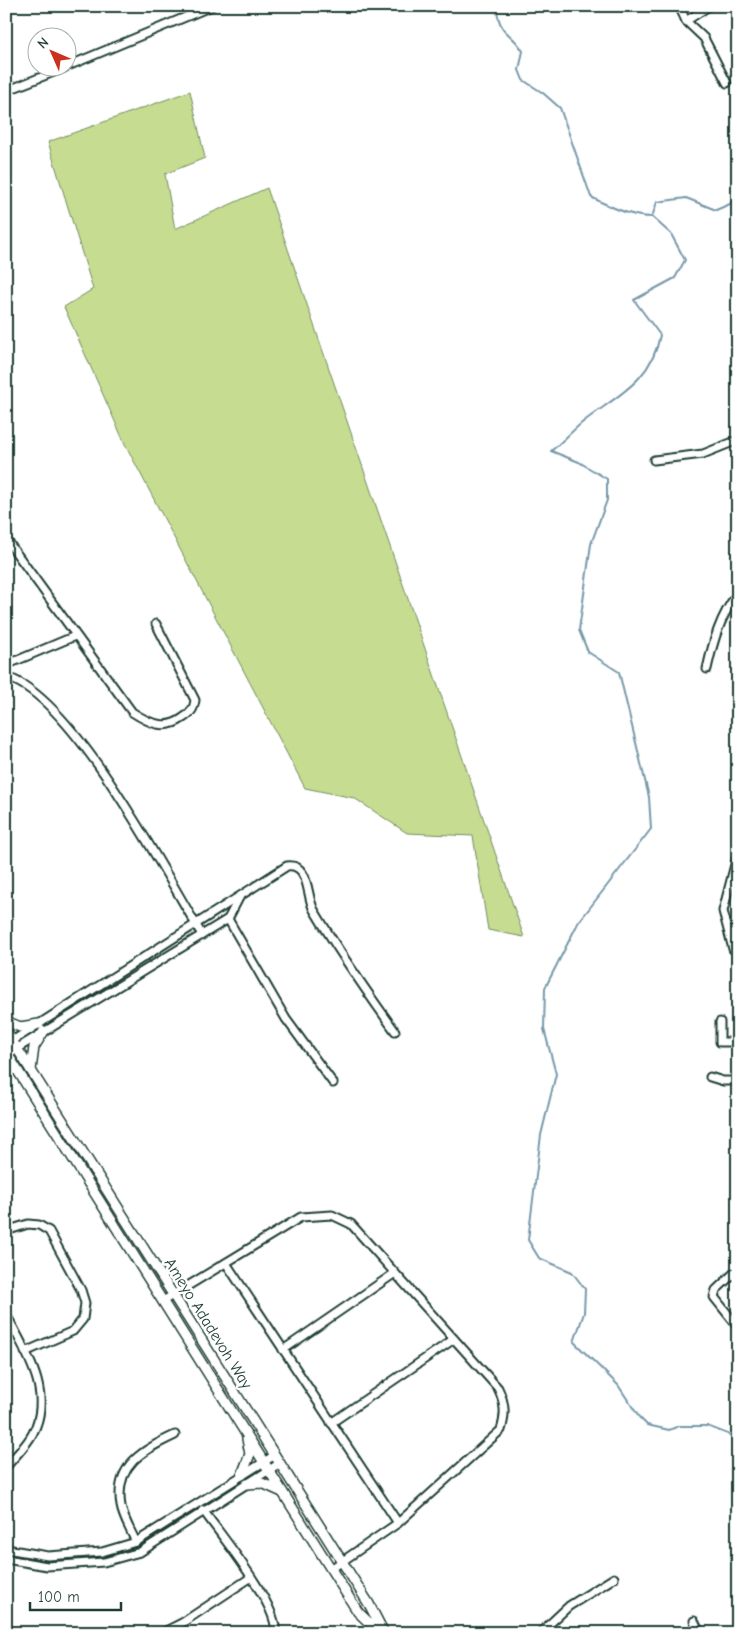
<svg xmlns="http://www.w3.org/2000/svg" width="744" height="1639" viewBox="0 0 744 1639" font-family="'Comic Neue',sans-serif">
<rect width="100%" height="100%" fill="#fff"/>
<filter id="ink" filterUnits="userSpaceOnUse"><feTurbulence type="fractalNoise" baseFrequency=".02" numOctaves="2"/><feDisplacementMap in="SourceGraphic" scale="10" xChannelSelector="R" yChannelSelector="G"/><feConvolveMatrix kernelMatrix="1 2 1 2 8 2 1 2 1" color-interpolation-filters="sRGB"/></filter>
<g filter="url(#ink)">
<!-- green -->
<polygon fill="#c6dc91" stroke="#728c62" points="190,91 205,158 165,174 175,229 267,188 524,937 488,930 473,836 407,833 354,798 305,788 125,444 64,307 93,289 48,142"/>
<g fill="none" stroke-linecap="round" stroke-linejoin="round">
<!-- stream -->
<g stroke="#7798aa" stroke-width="2">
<path d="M496,6C501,39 509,28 523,51L519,70L523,80L543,93L560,108L591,197C608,206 633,217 651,217"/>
<path d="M738,193L730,204L716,210L686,198L657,202L652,217L671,234L685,260L675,278L634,300L660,335C652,381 616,396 583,422C572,431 562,442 551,451L579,462L607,479V500L591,544L579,630L588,652L619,672L649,797L651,829L578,923L545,988L544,1029L556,1074L541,1135L528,1240L539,1258L572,1272L585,1289L584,1313L574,1342L618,1385L639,1417L647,1425L669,1430L679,1426H707L738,1438"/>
</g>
<defs>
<g id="minor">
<polyline points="679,6 686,21 704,38 727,83"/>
<polyline points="686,21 709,6"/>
<polyline points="68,66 212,6"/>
<polyline points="6,91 64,68"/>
<polyline points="654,460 703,454 738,440"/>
<path d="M6,539L132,712C149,723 165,731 183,718C191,713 194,709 195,700L156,624"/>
<polyline points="6,665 75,636"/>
<path d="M707,669C713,642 720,616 738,593"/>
<path d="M6,677C72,695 166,875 202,935"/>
<polyline points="738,853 723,911 733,949 738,949"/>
<polyline points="228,919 286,1019 333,1083"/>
<polyline points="720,1022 720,1042 738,1042"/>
<path d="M6,1045L287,866C310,863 306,896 314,910C339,952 366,991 395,1031"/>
<polyline points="8,1054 228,919 239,898"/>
<polyline points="710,1077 723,1081 738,1081"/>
<polyline points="6,1231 28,1224 39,1225 49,1231 81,1290 85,1303 83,1319 73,1331 25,1352"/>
<polyline points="226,1263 398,1523"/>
<polyline points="734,1273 716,1290 714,1297 738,1327"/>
<path d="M163,1301L301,1217L332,1215L351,1224L498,1388C505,1403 506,1414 501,1430L398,1523L331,1569"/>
<path d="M6,1314C25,1351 54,1392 33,1433C27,1445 15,1456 6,1467"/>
<polyline points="283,1350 395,1273"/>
<polyline points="331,1423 454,1339"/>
<path d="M203,1510C220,1534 280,1607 275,1633"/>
<path d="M136,1542C131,1531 123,1518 121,1506C114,1465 143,1450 175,1435"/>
<polyline points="6,1549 48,1556 102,1552 136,1542 275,1455"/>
<polyline points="6,1559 47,1566 104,1562 140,1552 280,1463"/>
<polyline points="694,1621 700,1633"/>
<polyline points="162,1633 182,1623 250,1578"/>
<polyline points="540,1633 569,1606 614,1578"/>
</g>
<g id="tertiary">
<polyline points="6,1021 20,1027 39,1024"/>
<polyline points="6,1031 369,1604 384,1633"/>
<polyline points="6,1052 358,1612 380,1633"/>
<polyline points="31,1070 34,1047 44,1031"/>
<polyline points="242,1475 250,1454 247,1439"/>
<polyline points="247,1484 262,1483 282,1492"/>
</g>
</defs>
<!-- minor casing -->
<use href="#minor" stroke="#1f3d34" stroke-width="11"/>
<!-- tertiary casing -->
<use href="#tertiary" stroke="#1f3d34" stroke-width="12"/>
<!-- minor -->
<use href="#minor" stroke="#fff" stroke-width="7"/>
<!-- tertiary -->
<use href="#tertiary" stroke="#fff" stroke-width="9"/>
</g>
</g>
<g text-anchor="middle" stroke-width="5" stroke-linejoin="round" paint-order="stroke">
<!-- street labels -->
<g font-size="16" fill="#1f3d34" stroke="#fff">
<text transform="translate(209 1323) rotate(58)" y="6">Ameyo Adadevoh Way</text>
</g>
</g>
<!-- margin -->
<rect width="744" height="1639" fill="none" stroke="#fff" stroke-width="25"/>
<rect x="12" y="12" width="719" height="1614" fill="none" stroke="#1f3d34" stroke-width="2" filter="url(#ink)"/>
<!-- north arrow -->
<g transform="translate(52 52) rotate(315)"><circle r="24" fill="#ffffff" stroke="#a5b1ae"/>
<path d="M0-4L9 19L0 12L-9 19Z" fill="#c8321e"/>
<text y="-8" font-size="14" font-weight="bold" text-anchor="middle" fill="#1f3d34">N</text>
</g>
<!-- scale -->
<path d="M30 1602v8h91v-8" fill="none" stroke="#1f3d34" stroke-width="2.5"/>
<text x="38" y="1602" font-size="15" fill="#1f3d34" stroke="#ffffff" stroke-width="4" paint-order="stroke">100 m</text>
</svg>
